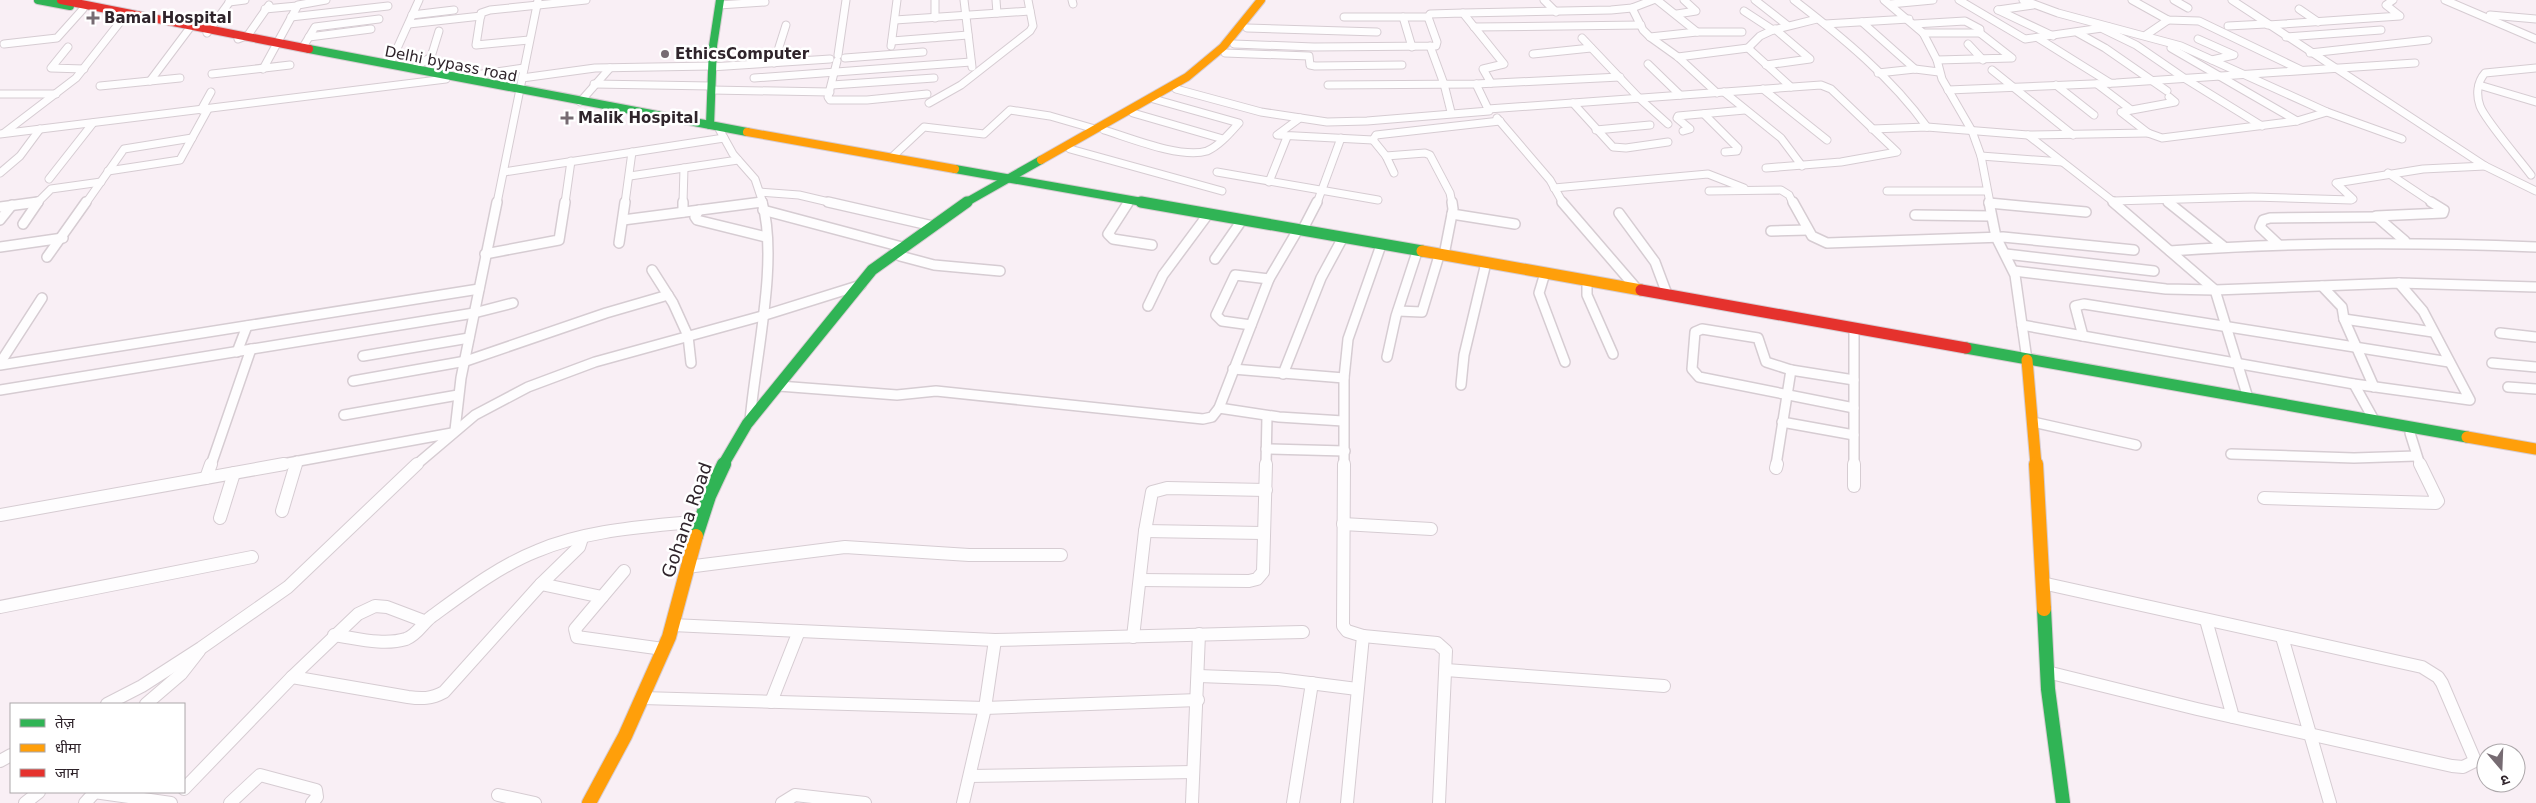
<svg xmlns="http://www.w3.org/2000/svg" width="2536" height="803" viewBox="0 0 2536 803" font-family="'DejaVu Sans','Noto Sans Devanagari',sans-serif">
<rect width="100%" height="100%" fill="#f9eff5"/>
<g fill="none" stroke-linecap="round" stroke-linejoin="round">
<defs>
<g id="street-far2">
<polyline points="935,0 935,18"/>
<polyline points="964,0 972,67"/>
<polyline points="996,0 997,13"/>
<polyline points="1072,0 1073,4"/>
<polyline points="1544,0 1556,12"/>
<polyline points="1657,0 1697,32"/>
<polyline points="1755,0 1787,25"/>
<path d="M1794,0C1842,37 1892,78 1927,127"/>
<polyline points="1884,0 1923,33 1937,60 1942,79 1972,131 1981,156 1990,203"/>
<polyline points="1959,0 2025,39 2109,27"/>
<polyline points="2023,0 2058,13 2181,46 2327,112 2402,139"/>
<polyline points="2132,0 2168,20 2199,21 2301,70"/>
<polyline points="2174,0 2188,8"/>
<polyline points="2232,0 2485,166 2536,191"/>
<polyline points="2445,0 2536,39"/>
<polyline points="229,2 245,0"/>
<polyline points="1890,4 1933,0"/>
<polyline points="719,5 765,2"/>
<polyline points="1632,8 1643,30 1650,37 1678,57 1717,93"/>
<polyline points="265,9 297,6"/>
<polyline points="2299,9 2318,22"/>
<polyline points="1998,10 2053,36"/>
<polyline points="1998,10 2033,5"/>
<polyline points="1744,11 1773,30"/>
<polyline points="1463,13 1611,10 1632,8 1653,0"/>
<polyline points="1677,14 1696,11 1684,0"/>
<polyline points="412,15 454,10"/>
<polyline points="2490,15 2536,19"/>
<polyline points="291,17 388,6"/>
<polyline points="1344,17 1428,17 1430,14 1463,13 1504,64 1483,69 1491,83"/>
<polyline points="1403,17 1412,47"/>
<polyline points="895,20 1030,11"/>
<polyline points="1862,22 1915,69"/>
<polyline points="409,24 481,16"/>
<polyline points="1825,24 1909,19"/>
<polyline points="1914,24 1965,21 1980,29 1980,33"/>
<polyline points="2268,25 2400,16 2386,5 2393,0"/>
<polyline points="2228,26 2266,24"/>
<polyline points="1474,27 1641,25"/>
<polyline points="1247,28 1377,32"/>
<polyline points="2103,29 2136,45 2184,78 2262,126"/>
<polyline points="207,33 231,0"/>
<polyline points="1923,33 1980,33 2012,58 1937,60"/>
<polyline points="2078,33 2105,48 2167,91"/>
<polyline points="2146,35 2168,20"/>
<polyline points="309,37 371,29"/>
<polyline points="1650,37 1697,32 1742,32"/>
<polyline points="2286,37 2381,30"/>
<polyline points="1582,38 1639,98 1668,124"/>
<polyline points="2038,38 2110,83"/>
<polyline points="238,39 248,35 269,5"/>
<polyline points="2198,39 2234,55 2212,60"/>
<polyline points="529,40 476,45 481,13 490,10 586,0"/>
<polyline points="892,41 968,35"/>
<polyline points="4,44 57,38 83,9"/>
<polyline points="1234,44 1314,47 1436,46 1437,42 1428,17"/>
<polyline points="1968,44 1983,60"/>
<polyline points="891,46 897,0"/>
<polyline points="1430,46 1444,84 1451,112"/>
<polyline points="68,47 51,68 84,69"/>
<polyline points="303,47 315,27 379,19"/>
<polyline points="1748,48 1791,87"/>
<polyline points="2171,48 2297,121"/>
<polyline points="1225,53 1309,56 1310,65 1315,66 1402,65"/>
<polyline points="2310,53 2428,40"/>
<polyline points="1533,54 1591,48"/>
<polyline points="838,55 846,0"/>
<polyline points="1678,57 1748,48 1760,36 1773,30 1817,19"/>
<polyline points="845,58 923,52"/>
<polyline points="837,61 828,97 830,100 867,100 927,94"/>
<polyline points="774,63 786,25"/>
<polyline points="390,64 419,0"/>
<polyline points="1648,64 1680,95"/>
<polyline points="1766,65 1810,59 1775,29"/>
<polyline points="711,67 830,59"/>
<polyline points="414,68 431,57 439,31"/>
<polyline points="263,69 298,5 326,0"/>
<polyline points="1992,70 2073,135"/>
<polyline points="1878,73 1915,69 1939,72"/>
<polyline points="212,74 290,65"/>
<polyline points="461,77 524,68"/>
<polyline points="522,78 595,68 711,66"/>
<polyline points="754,78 971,62"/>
<polyline points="150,81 189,29"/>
<polyline points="594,84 711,86"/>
<polyline points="2097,84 2130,109"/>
<polyline points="832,85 934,78"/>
<polyline points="1328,85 1476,84 1620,77"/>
<polyline points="2056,85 2094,115"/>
<polyline points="2479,85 2536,102"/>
<polyline points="100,86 180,78"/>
<polyline points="1176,89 1261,112 1327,122 1367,121 1489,111 1476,84"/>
<polyline points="1763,89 1827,140"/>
<polyline points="711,90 830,92"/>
<polyline points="1948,90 2116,83 2415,63"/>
<polyline points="1724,92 1781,138 1802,166"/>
<polyline points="0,94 56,94"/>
<polyline points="2169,97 2175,102 2121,112 2148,133 2162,138 2297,121 2327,112"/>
<polyline points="580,102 610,68"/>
<polyline points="929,103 961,85 1030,31 1033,26 1028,0"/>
<polyline points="1573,103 1613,147 1626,148 1668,142"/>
<polyline points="1488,109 1821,85 1831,89 1897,152 1841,162 1766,168"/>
<polyline points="201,110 211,92"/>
<polyline points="1133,113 1223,139"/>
<polyline points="1704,114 1738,148 1737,151 1725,152"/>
<polyline points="1300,118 1277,135 1373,140 1376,135 1500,121"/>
<polyline points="1497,118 1550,180 1563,203"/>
<polyline points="718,127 733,154 755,179 763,203"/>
<polyline points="1872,129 1927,127 2028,135 2148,133"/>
<path d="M1104,130C1130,138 1181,159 1207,151C1219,146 1230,133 1239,123L1150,98"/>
<polyline points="1596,130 1650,125"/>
<polyline points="1683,131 1690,129 1677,118 1678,116 1745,110"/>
<polyline points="4,133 76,78 124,17"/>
<polyline points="0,134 446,79"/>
<polyline points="2028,135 2115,203"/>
<polyline points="1373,140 1386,156 1394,173"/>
<polyline points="1070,149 1222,191"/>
<polyline points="1386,156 1425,153 1430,155 1450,193 1452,203"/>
<polyline points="1981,156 2062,162"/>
<polyline points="891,158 924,127 984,134 1010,110 1050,116 1095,129"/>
<polyline points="108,171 180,160 208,109"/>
<polyline points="504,172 724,138"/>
<polyline points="1217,172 1378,200"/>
<polyline points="0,173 20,156 40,129"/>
<polyline points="2388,173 2433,203"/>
<path d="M2531,175C2520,160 2485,120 2480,106C2476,95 2477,82 2485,73L2536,68"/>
<polyline points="630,176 738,160"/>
<polyline points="49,179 93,123"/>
<polyline points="1269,182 1287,137"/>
<polyline points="1554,188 1708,174 1744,188"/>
<polyline points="1709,191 1781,190 1789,195 1793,203"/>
<polyline points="1887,191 1987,191"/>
<polyline points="760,192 799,195 833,203"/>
<polyline points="2166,200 2170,203"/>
<polyline points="2113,201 2252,197 2351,200 2353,199 2336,183 2423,169 2485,166"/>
<polyline points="31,203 38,202 51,189 101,182"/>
<polyline points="86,203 124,149 192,138"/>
<polyline points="497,203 538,0"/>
<polyline points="565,203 571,161"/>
<polyline points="625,203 632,152"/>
<polyline points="683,203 684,168"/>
<polyline points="755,203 762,202"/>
<polyline points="1317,203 1341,138"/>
</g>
<g id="street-far1">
<polyline points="828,202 933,226"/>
<polyline points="1562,202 1637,289"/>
<polyline points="1793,202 1812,236 1827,243 2003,237 2134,250"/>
<polyline points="1989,202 1996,237 2015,275 2027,360"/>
<polyline points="2113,202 2215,290 2248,398"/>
<polyline points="2168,202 2223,246"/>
<polyline points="1128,203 1108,234 1113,239 1152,245"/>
<polyline points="1989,203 2086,212"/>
<polyline points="0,207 38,202"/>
<polyline points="699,210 695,217 697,220 766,237"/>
<polyline points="763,210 902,247"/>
<polyline points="683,212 683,202"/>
<polyline points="1619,213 1655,262 1667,294"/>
<polyline points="1452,214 1515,224"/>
<polyline points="1915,215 1991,216"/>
<polyline points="0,220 12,205"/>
<polyline points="623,220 762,202"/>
<polyline points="23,224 38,202"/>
<polyline points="1303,229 1317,202"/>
<polyline points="1771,231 1808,230"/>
<polyline points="2405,241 2376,216 2443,213 2444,210 2431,202"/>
<polyline points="619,243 625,202"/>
<polyline points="2278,244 2260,227 2263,220 2270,218 2375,217"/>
<polyline points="0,247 63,238"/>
<path d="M2170,251C2292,242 2414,242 2536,247"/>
<polyline points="485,254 559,240 565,202"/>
<polyline points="2006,254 2154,271"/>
<polyline points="1444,255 1453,209 1452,202"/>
<polyline points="900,256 934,265 1000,271"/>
<polyline points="47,257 86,202"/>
<polyline points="1215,259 1240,223"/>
<polyline points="652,270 673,303 688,336 691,363"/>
<polyline points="2014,271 2166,289 2215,290 2399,283 2536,287"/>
<polyline points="1545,273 1539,293 1565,362"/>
<polyline points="1587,286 1587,295 1613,354"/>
<polyline points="2322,286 2342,307 2344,319 2374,387"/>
<polyline points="1148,306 1163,275 1206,217"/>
<polyline points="1398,311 1422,312 1438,259"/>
<polyline points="2344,319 2433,332"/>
<polyline points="1251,325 1222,321 1216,315 1235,275 1269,279"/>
<polyline points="2022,325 2083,336 2075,306 2084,304 2449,362"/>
<polyline points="1854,329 1854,465"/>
<polyline points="2500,333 2536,337"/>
<polyline points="2083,336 2354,384 2470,400 2423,311 2399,283"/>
<polyline points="237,352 247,326"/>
<polyline points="363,356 469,338"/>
<polyline points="1387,357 1396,316 1416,255"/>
<polyline points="0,363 42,298"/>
<polyline points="2492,363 2536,367"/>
<polyline points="0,365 479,289"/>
<polyline points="1233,369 1344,378"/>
<polyline points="1283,374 1321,278 1341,241"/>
<polyline points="1854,380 1791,370 1766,362 1758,338 1702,329 1695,332 1692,369 1699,377 1854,408"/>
<polyline points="353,381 466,361 606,313 668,295"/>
<polyline points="2354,384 2374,420"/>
<polyline points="1461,385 1464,355 1485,267"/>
<polyline points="779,386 897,395 936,391 1203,419 1212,417 1219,408 1269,279 1296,233"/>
<polyline points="2508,387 2536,389"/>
<polyline points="0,390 474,313 513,303"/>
<polyline points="1219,408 1279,417 1343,421"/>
<polyline points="344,415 458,395"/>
<path d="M750,421C755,359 779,260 762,202"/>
<polyline points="1782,422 1854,435"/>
<polyline points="2033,422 2136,445"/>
<polyline points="455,430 461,378 497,202"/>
<polyline points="2410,433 2420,465"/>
<polyline points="1266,449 1345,451"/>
<polyline points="2231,454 2354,458 2416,456"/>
<polyline points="211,465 251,349"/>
<polyline points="277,465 452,433"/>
<polyline points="296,465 297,461"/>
<polyline points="416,465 475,415 528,387 595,362 762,316 861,285"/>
<polyline points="1266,465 1267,416"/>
<polyline points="1344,465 1344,378 1348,339 1380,248"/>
<polyline points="1776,465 1791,370"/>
</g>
<g id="street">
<polyline points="1344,464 1343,626 1347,631 1363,636 1347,803"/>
<polyline points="1854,464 1854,486"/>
<polyline points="1776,468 1777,464"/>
<polyline points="206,478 211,464"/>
<polyline points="2264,498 2436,503 2438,501 2420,464"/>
<polyline points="282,511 296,464"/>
<polyline points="0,515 284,464"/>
<polyline points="220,518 234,473"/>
<polyline points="1343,524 1431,529"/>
<polyline points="1145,531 1262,533"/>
<polyline points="687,567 845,547 969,555 1061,555"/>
<polyline points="624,571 575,629 577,637 663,649"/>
<polyline points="1140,580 1249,581 1257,579 1263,572 1266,464"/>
<polyline points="2042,583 2422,667 2438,677 2442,683 2474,758 2473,762 2463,767 2452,766 2197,709 2047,672"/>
<polyline points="541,584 602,597"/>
<polyline points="0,607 252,557"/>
<polyline points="2206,620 2233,717"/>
<polyline points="672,625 995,640 1303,632"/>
<path d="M334,635C356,638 383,646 406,639C417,635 422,624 431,617C464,593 499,566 537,551C589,529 646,527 701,521"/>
<polyline points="1363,636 1437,643 1446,651 1439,803"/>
<polyline points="1133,637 1145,531 1152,492 1167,488 1266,490"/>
<polyline points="2282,637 2330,803"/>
<polyline points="1446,670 1664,686"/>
<polyline points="1199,676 1278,679 1357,689"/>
<path d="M292,677L408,697C422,699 431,699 444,692L541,584L579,547L582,538"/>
<polyline points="642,698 985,708 1198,700"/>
<polyline points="771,702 799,631"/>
<polyline points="107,704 142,686 201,648 288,587 417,464"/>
<polyline points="146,704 181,674 199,651"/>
<polyline points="0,761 11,755"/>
<polyline points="970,776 1193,772"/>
<polyline points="184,789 292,677 358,614 375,606 387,607 424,621"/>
<polyline points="94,792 171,803"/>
<polyline points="498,795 535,803"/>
<polyline points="25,803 39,792"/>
<polyline points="85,803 95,792"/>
<polyline points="230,803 260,775 316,790 317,797 312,803"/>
<polyline points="782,803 795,795 865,803"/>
<polyline points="963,803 985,708 995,640"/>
<polyline points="1192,803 1199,634"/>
<polyline points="1293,803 1312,683"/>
</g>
<g id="fast-far2">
<polyline points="38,0 70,6"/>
<polyline points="309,49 747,132"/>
<polyline points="710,125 713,46 720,0"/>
<polyline points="955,169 1148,203"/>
<polyline points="965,203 1041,160"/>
</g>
<g id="fast-far1">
<polyline points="1141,202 1422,251"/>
<polyline points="1966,348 2467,437"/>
<polyline points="723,465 747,424 872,270 967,202"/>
</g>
<g id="fast">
<polyline points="696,536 709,496 724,464"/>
<polyline points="2044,609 2048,689 2063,803"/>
</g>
<g id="slow-far2">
<polyline points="747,132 955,169"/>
<polyline points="1041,160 1187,77 1223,47 1261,0"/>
</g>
<g id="slow-far1">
<polyline points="1422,251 1641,290"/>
<polyline points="2027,360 2036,465"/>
<polyline points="2467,437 2536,449"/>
</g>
<g id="slow">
<polyline points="2036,464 2044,609"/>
<polyline points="589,803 625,736 669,637 696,536"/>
</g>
<polyline id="jam-far1" points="61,0 309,49"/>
<polyline id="jam" points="1641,290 1966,348"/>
</defs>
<!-- street-far2 casing -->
<use href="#street-far2" stroke="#d6ccd2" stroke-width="9"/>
<!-- street-far1 casing -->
<use href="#street-far1" stroke="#d6ccd2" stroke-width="12"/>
<!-- street casing -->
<use href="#street" stroke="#d6ccd2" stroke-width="14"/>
<!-- fast-far2 casing -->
<use href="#fast-far2" stroke="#d6ccd2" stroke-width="10"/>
<!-- fast-far1 casing -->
<use href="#fast-far1" stroke="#d6ccd2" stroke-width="13"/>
<!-- fast casing -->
<use href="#fast" stroke="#d6ccd2" stroke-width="16"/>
<!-- slow-far2 casing -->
<use href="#slow-far2" stroke="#d6ccd2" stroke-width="10"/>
<!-- slow-far1 casing -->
<use href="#slow-far1" stroke="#d6ccd2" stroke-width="13"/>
<!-- slow casing -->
<use href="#slow" stroke="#d6ccd2" stroke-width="16"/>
<!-- jam-far1 casing -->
<use href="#jam-far1" stroke="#d6ccd2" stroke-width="10"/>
<!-- jam casing -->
<use href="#jam" stroke="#d6ccd2" stroke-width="13"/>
<!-- street-far2 -->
<use href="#street-far2" stroke="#fefdfe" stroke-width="7"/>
<!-- street-far1 -->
<use href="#street-far1" stroke="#fefdfe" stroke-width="9"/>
<!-- street -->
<use href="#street" stroke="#fefdfe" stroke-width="12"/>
<!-- fast-far2 -->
<use href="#fast-far2" stroke="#30b455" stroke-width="8"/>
<!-- fast-far1 -->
<use href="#fast-far1" stroke="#30b455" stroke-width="11"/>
<!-- fast -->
<use href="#fast" stroke="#30b455" stroke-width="14"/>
<!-- slow-far2 -->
<use href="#slow-far2" stroke="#ff9f0a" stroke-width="8"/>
<!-- slow-far1 -->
<use href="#slow-far1" stroke="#ff9f0a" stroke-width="11"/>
<!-- slow -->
<use href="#slow" stroke="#ff9f0a" stroke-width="14"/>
<!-- jam-far1 -->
<use href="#jam-far1" stroke="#e5322d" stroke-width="8"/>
<!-- jam -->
<use href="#jam" stroke="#e5322d" stroke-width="11"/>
</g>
<!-- markers -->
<g fill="#766b72" stroke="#fff" stroke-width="2">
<path d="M90.5 10.5h5v5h5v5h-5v5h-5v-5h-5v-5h5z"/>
<circle cx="665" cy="54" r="5"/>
<path d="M564.5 110.5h5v5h5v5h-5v5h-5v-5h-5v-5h5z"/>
</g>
<g text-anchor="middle" stroke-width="5" stroke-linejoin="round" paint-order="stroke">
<!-- far-poi labels -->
<g font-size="15" font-weight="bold" fill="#2f242b" stroke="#fff" text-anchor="start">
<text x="104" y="23">Bamal Hospital</text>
<text x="675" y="59">EthicsComputer</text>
<text x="578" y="123">Malik Hospital</text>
</g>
<!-- far-street labels -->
<g font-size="15" fill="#2f242b" stroke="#fff">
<text transform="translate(451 64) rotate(11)" y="5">Delhi bypass road</text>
</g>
<!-- street labels -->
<g font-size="18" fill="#2f242b" stroke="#fff">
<text transform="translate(687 520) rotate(-71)" y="6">Gohana Road</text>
</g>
</g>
<!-- legend -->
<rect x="10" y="703" width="175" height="90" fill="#ffffff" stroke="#aca7aa"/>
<rect x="20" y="719" width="25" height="8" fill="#30b455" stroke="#aca7aa"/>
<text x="55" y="728" font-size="15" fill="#2f242b">तेज़</text>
<rect x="20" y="744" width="25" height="8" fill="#ff9f0a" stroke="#aca7aa"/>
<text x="55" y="753" font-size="15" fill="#2f242b">धीमा</text>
<rect x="20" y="769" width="25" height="8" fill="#e5322d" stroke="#aca7aa"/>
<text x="55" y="778" font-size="15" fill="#2f242b">जाम</text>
<!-- north arrow -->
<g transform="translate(2501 768) rotate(161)"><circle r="24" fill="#ffffff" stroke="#aca7aa"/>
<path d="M0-4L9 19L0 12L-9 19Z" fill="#766b72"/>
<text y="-8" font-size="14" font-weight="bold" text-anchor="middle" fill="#2f242b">उ</text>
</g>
</svg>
